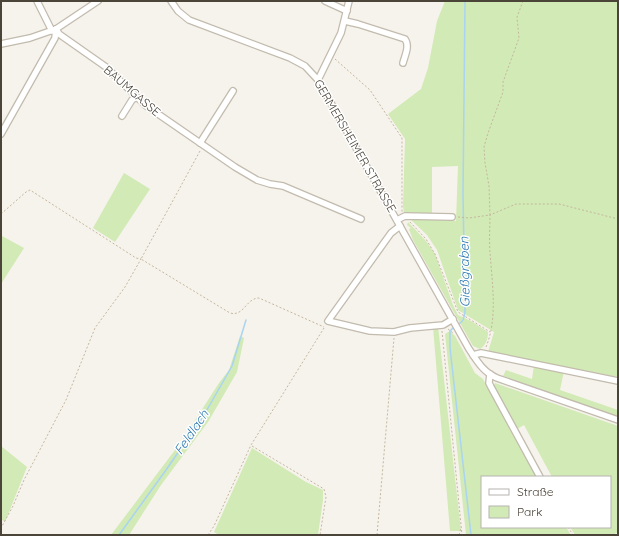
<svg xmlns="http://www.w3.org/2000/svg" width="619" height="536" viewBox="0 0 619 536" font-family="Quicksand,sans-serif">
<rect width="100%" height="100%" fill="#f6f3ec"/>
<!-- green -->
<g fill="#d2eab5">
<polygon points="445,1 618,1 618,377 488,352 494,332 458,310 437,250 427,235 409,218 456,221 458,166 432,167 432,214 404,213 403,206 405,139 388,114 421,89 428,68 437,21"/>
<polygon points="124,173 150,189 115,242 93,228"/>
<path d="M408,222L426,241L435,254L453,305L458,315L471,321L488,332C488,339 486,345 480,349L473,346L413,240L409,229L411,228L407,225Z"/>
<polygon points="2,236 24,248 1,284 1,238"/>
<polygon points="438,326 461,531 450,531 433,327"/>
<polygon points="450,331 455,336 475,373 483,379 538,477 482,477 482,527 566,527 571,535 466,535 445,334"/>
<polygon points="240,336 244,338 237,372 208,422 161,485 129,535 111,535 181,442 219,383 229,370"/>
<polygon points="534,365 564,371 560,390 618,410 618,417 503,376 506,370 532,379"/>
<polygon points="495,383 618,426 618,532 613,535 575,535 570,527 610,527 610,477 552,477 524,425 517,429 513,424 493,387"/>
<polygon points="1,446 27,467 5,522 1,519"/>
<polygon points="252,448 306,482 323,490 323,500 318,535 219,535 214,532"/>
</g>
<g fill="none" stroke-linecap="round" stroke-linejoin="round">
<!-- stream -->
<g stroke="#a9d4f2" stroke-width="1.5">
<path d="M457,325C464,322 464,318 465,311L463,194L465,1"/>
<polyline points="454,327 450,331 450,348 471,535"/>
<polyline points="119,535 166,470 204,415 232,366 246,320"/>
</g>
<defs>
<g id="minor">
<polyline points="37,1 52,31"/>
<path d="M171,1L178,11L189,20L290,58L305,66L318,80L469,349C477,361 483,372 497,378L618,420"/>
<polyline points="325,1 347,11"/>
<path d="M345,21L358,24L405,39C410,46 405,55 403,63"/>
<polyline points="56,29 59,34 106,67 145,105 235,167 257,180 270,184 283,186 361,219"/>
<polyline points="1,44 30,38 56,29 98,1"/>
<polyline points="318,80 341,33 349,1"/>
<polyline points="122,116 132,100 136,97"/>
<polyline points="1,134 55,38 56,29"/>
<polyline points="200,143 233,91"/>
<polyline points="397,220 405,216 452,217"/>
<polyline points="400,226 391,233 328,321 370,331 394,332 410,328 443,325 453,319"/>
<polyline points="473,355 481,353 618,381"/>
<polyline points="490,374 489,383 491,387 540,477"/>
</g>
</defs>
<!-- minor casing -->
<use href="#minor" stroke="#c2bbae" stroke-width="8"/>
<!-- path -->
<g stroke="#c4b79f" stroke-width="1" stroke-dasharray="2 2" stroke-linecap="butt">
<polyline points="335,59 370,90 402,138 402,212"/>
<path d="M200,151L141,259L230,313C244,317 246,298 259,298L324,327"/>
<polyline points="1,214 26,192 30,190 136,258 141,259 125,287 95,328 66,400 24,480 13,506 1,528"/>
<polyline points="458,217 469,218 490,215 489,186 485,163 484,147 488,133 503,92 503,82 519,38 517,17 523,1"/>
<polyline points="410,222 426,239 435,254 458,312 490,332"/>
<polyline points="448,329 453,333"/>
<polyline points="442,331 462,535"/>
<path d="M486,347C498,318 492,283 490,252C489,240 490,227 490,215L516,204H559L618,219"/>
<polyline points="252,446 324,489 326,497 320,535"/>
<polyline points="568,527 573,535"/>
<polyline points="208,535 214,526 251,445 324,328"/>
<polyline points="377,535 394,338"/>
<polyline points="459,535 461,528"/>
</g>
<!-- minor -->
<use href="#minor" stroke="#fff" stroke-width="5.5"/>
</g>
<g text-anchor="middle" stroke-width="3" stroke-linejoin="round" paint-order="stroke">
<!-- street labels -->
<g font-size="12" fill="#4b4439" stroke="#fff">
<text transform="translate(132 91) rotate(41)" y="4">BAUMGASSE</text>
<text transform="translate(355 146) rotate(60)" y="4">GERMERSHEIMER STRASSE</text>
</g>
<!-- water labels -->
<g font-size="13" font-style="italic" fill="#2e7ab2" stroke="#fff">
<text transform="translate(464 272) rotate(-91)" y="5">Gießgraben</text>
<text transform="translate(191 432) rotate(-56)" y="5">Feldlach</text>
</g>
</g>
<!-- border -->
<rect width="619" height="536" fill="none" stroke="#4b4439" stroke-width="4"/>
<!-- legend -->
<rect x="481" y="476" width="130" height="52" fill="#ffffff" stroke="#b7b4b0"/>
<rect x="489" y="489" width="20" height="6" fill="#ffffff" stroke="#b7b4b0"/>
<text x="517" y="496" font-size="12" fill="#4b4439">Straße</text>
<rect x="489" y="506" width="20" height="12" fill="#d2eab5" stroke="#b7b4b0"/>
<text x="517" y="516" font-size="12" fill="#4b4439">Park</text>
</svg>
